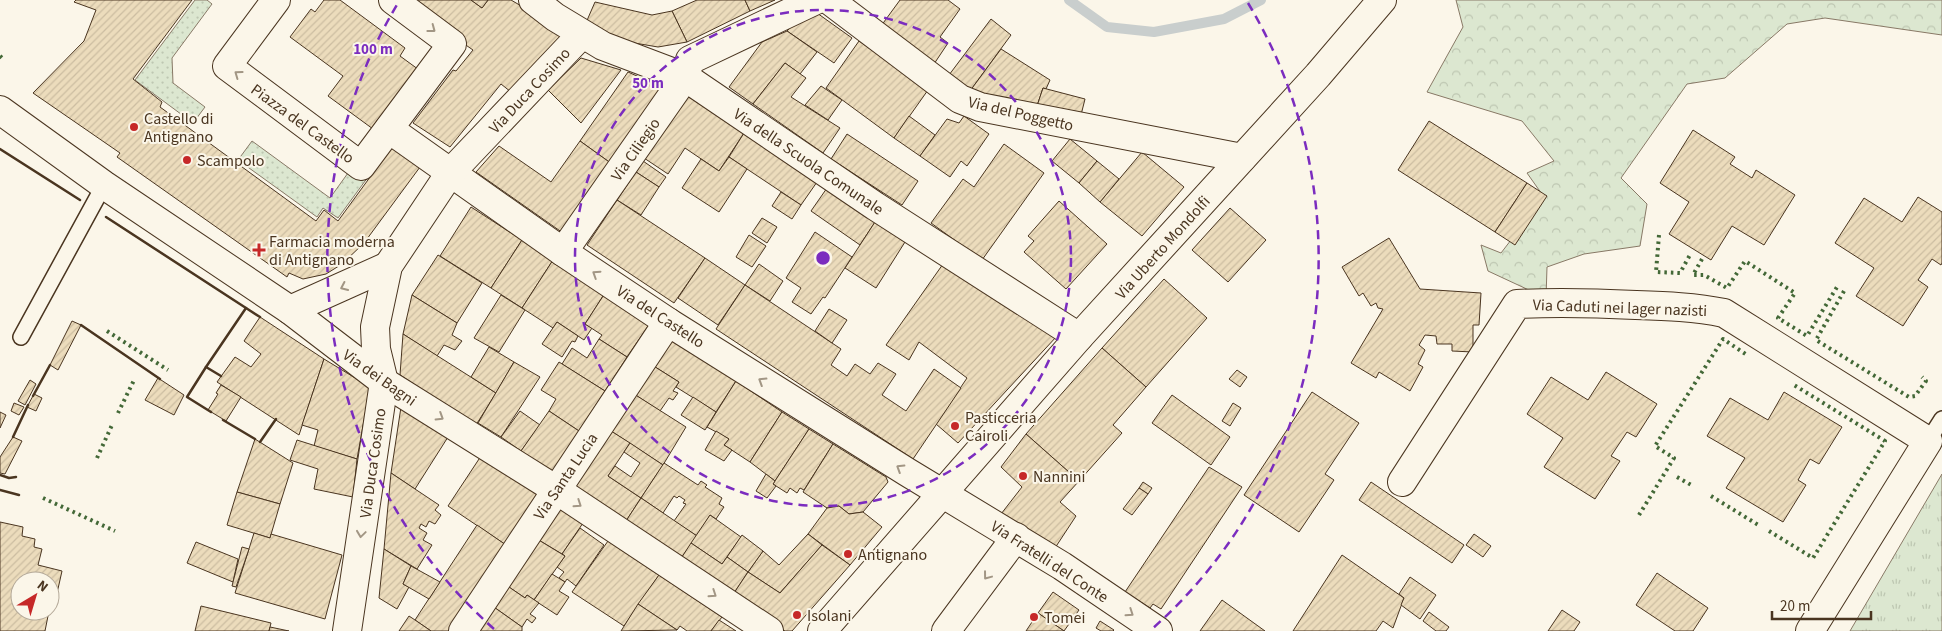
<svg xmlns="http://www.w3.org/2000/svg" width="1942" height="631" viewBox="0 0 1942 631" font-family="'Source Sans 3',sans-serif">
<defs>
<pattern id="grass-tufts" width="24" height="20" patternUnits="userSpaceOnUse" patternTransform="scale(1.25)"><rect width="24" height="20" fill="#dce7d0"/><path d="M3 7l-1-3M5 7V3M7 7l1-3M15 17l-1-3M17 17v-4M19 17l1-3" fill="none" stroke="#bec7b2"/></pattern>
<pattern id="forest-crowns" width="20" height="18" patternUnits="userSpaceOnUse" patternTransform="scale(1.25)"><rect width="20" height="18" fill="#dce7d0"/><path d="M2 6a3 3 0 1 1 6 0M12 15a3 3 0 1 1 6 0" fill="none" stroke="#bec7b2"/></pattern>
<pattern id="garden-dots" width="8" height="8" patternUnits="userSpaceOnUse" patternTransform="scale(1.25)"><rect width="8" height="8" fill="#dce7d0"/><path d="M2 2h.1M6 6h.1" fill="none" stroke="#bec7b2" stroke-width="1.8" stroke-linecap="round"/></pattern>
<pattern id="building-hatch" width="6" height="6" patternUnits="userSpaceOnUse" patternTransform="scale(1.25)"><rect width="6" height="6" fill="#ecdcbc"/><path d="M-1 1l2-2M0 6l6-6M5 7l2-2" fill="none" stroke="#ccbda1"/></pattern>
</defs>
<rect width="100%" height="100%" fill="#fbf6e9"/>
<!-- grass -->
<polygon fill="url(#grass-tufts)" stroke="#887966" points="1942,474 1942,631 1850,631"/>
<!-- forest -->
<polygon fill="url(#forest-crowns)" stroke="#887966" points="1456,0 1942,0 1942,35 1825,18 1787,24 1725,78 1687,84 1621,178 1647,204 1640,246 1584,254 1547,267 1546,298 1488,271 1481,245 1501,253 1544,197 1527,173 1554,161 1522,121 1427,92 1463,27"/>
<!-- garden -->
<g fill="url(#garden-dots)" stroke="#887966">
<polygon points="195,0 207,0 212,4 172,58 173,83 205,107 193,123 135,80"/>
<polygon points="252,141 330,198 353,166 368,177 338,218 323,208 317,217 238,160"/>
</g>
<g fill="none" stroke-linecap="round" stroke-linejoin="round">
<!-- stream -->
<polyline stroke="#c9cecd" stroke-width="10" points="1069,0 1107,27 1154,32 1224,19 1261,0"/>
</g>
<!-- building -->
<g fill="url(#building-hatch)" stroke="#4a3520">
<polygon points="76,0 192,0 133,79 162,102 160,107 316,221 324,210 338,221 392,147 420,167 364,243 342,264 326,274 303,279 289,273 287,277 117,157 120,153 33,93 84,41 96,10 74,2"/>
<polygon points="324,0 340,0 405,48 400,56 426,75 373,129 328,96 343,76 290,37 311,9 315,12"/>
<polygon points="416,0 471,0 482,8 488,0 511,0 574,37 516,96 501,84 450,147 413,123 453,70 456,71 473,50 460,41 464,36"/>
<polygon points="471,0 488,0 482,8"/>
<polygon points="697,0 745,0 750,11 687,42 672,11"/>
<polygon points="745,0 775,0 750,11"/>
<polygon points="900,0 948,0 960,9 940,37 948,43 934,64 881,26"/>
<polygon points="595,2 652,15 672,11 687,42 658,47 599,37 585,25"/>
<polygon points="810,8 852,38 834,63 787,31"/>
<polygon points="991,19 1011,35 970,91 949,75"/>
<polygon points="787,31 817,52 800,74 785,63 753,104 729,87 762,42"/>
<polygon points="859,41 928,90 894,138 826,88"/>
<polygon points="1001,49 1050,80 1046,89 1043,88 1035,112 970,91"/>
<polygon points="581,58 621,70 581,123 548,90"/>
<polygon points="785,63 806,78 791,97 840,128 823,153 753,104"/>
<polygon points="628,72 666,89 612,164 580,141"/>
<polygon points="821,86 842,100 828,120 805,105"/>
<polygon points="1043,88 1085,99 1079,123 1035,112"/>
<polygon points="686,95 744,133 719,171 685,148 668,174 644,158"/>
<polygon points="909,116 935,135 920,156 894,138"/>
<polygon points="964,116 989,134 967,166 961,161 950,177 920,156 947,119 959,123"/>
<polygon points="1429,121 1527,183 1495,232 1398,170"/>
<polygon points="1693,130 1735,157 1730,164 1752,178 1756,170 1795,195 1764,245 1732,226 1711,260 1669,234 1689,202 1660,183"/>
<polygon points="744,133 817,182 801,205 729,157"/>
<polygon points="847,134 918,181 902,205 831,159"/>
<polygon points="1070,139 1097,161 1079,183 1052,161"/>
<polygon points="580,141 612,164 563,233 476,172 499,146 551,182"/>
<polygon points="1004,144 1044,173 982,260 931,223 963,179 974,187"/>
<polygon points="1142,152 1184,187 1142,236 1100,202"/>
<polygon points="729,157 747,169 719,212 682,188 701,159 719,171"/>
<polygon points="643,161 666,177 659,187 636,172"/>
<polygon points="1097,161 1119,179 1100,202 1079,183"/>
<polygon points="636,172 659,187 641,215 617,200"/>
<polygon points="1527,183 1547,196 1515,245 1495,232"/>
<polygon points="827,188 875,222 860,245 811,211"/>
<polygon points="781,192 801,205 792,219 772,206"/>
<polygon points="1918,197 1942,212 1942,263 1941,265 1932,259 1918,280 1928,287 1903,326 1856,296 1874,268 1835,243 1864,198 1902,222"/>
<polygon points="617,200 705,258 674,303 587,245"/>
<polygon points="1059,201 1107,244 1066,289 1024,252 1034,241 1028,236"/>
<polygon points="471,207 522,240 491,288 440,256"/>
<polygon points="1230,208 1266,240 1228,282 1192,250"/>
<polygon points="762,218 777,227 767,243 752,233"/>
<polygon points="875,222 905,242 876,288 845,268"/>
<polygon points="815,232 852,257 825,298 823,297 811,314 792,302 801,288 786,278"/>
<polygon points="749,235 766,246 752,267 736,257"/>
<polygon points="1389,238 1420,289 1481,293 1479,325 1473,325 1473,352 1452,351 1452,344 1437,344 1436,336 1425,335 1419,345 1425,350 1418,364 1423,367 1410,391 1379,372 1376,378 1351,363 1383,309 1378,308 1376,303 1371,306 1363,293 1359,296 1342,267"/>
<polygon points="522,240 553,260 522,308 491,288"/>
<polygon points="438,255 482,283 457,323 412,295"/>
<polygon points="705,258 745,285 718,325 678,298"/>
<polygon points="553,260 605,293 585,324 592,328 584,340 557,322 553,328 522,308"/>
<polygon points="759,264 783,281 770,301 745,285"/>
<polygon points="943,264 1057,336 958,443 936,424 967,378 919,342 909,360 886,345"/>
<polygon points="1164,279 1207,318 1146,387 1102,348"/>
<polygon points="745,285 841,349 831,365 847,376 855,364 870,374 878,363 896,374 882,395 906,411 934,369 961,388 913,459 716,329"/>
<polygon points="605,293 650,323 627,357 599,339 602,335 585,324"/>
<polygon points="412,295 457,323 452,335 462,341 455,350 444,345 437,356 403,334"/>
<polygon points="501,295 525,310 499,352 474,338"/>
<polygon points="829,309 847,320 832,343 815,331"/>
<polygon points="260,317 324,359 299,435 217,382 235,357 251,367 261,354 244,341"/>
<polygon points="72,321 81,325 58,370 50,365"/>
<polygon points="557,322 578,336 575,342 572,341 562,357 542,344"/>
<polygon points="403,334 496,393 476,425 400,375"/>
<polygon points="672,338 736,381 716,412 676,387 679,382 652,365"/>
<polygon points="599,339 627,357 605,391 562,364 572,348 587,358"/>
<polygon points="489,347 514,362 496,393 471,377"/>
<polygon points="1102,348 1146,387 1113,425 1122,433 1079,481 1026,434"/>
<polygon points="324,359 370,387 357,459 314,446 318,430 302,425"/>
<polygon points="514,362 540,377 501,437 478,423"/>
<polygon points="559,362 605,391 579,431 549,411 556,399 541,390"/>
<polygon points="652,365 679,382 673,391 678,393 673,400 669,398 660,411 634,394"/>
<polygon points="1237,370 1247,377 1240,387 1229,379"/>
<polygon points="1606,372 1657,404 1636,437 1627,432 1611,456 1620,461 1595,499 1544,467 1563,438 1527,414 1551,377 1588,400"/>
<polygon points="158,378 184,395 174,415 145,400"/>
<polygon points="30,380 36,384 25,405 18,401"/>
<polygon points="736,381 782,412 750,462 724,445 729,439 707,427"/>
<polygon points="221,385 241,397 226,421 208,410 218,394 216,393"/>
<polygon points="1312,392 1359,423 1325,474 1334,480 1299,532 1244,495"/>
<polygon points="1784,392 1842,427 1819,464 1810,459 1798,480 1806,485 1783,522 1726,488 1745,458 1707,436 1730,398 1768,420"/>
<polygon points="34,394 42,398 36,411 27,407"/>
<polygon points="634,394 686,427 663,465 611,431"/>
<polygon points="1172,395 1230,437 1211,465 1152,423"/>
<polygon points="693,397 716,412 705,430 681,415"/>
<polygon points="14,403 24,407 19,415 11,411"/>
<polygon points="1233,403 1241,408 1230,426 1222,421"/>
<polygon points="401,407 448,437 415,489 391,473"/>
<polygon points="520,411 540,425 521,451 501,437"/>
<polygon points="549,411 579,431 552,473 521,451"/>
<polygon points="0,412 6,415 0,428"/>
<polygon points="782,412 809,429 775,481 750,462"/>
<polygon points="809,429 833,444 804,490 800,488 797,493 790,488 787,493 773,484"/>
<polygon points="611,431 630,443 608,476 641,498 626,521 573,487"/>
<polygon points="716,431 729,439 724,445 732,450 724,461 705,450"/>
<polygon points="1026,434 1079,481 1060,502 1076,516 1055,548 1001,514 1022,487 1001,467"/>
<polygon points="13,437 22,441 5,474 0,473 0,457"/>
<polygon points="255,439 293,463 280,504 237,492"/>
<polygon points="297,440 357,459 353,497 314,489 318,469 290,460"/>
<polygon points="630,443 663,465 641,498 608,476 615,466 631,477 640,463 624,452"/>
<polygon points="833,444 886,477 888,482 863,512 849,514 839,506 827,508 803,492"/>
<polygon points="481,456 539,495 506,545 448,506"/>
<polygon points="664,463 698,485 701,481 707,485 705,487 722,498 719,504 724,507 716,519 710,515 697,536 674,521 686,504 683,503 685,500 679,496 677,498 674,496 663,513 641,498"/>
<polygon points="1209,467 1242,487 1161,609 1153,604 1150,608 1125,592"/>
<polygon points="391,473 439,505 435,510 441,515 435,524 429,521 426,527 421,524 419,528 427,533 423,540 432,545 417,569 384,549"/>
<polygon points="766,474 775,481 773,484 776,486 767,498 756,491"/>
<polygon points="1143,482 1152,488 1148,494 1139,488"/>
<polygon points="1371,482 1464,545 1452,563 1359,500"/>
<polygon points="1139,488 1148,494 1132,515 1123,509"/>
<polygon points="237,492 280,504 270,538 227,525"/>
<polygon points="641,498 697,536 679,561 626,521"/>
<polygon points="839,506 849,514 863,512 882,527 850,565 808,534 827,508"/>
<polygon points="559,507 583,523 562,554 537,539"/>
<polygon points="710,515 741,537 722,564 691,543"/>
<polygon points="0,522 23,527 22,536 35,539 34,547 42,549 38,565 62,571 53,611 50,610 50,581 20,581 20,611 49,611 45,631 0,631"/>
<polygon points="477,525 506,545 449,631 431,631 415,620"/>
<polygon points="580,528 604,545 576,586 567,579 565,582 559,578 564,572 557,567 565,556 562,554"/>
<polygon points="254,533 270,538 271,534 342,555 325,619 235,593"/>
<polygon points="808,534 822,545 780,593 748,572 763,551 779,565"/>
<polygon points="1474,534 1491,546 1483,557 1466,545"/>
<polygon points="742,535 763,551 748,572 727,557"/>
<polygon points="537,539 565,556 534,600 527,595 525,598 506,585"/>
<polygon points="608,541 659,575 624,626 572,592"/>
<polygon points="196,542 238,559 233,582 187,563"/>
<polygon points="691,543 722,564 727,557 748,572 732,596 680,560"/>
<polygon points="822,545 850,565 792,631 785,631 732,596 748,572 780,593"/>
<polygon points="242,547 249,549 236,587 232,586"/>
<polygon points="384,549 411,566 403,584 409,587 397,609 379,598"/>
<polygon points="1342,555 1404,598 1393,628 1383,621 1376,631 1293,631"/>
<polygon points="411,566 440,582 429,599 403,584"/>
<polygon points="1657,573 1708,608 1693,631 1675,631 1636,605"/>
<polygon points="552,574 565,582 559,591 569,597 557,615 534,600"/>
<polygon points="659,575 722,617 711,631 687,631 680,626 677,630 638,604"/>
<polygon points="1410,577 1436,595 1420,619 1401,605 1404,598 1399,594"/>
<polygon points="506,585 525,598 527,595 539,603 530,614 536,618 532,623 527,619 522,627 491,605"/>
<polygon points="1053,592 1079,610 1064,631 1038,613"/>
<polygon points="1222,600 1265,631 1200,631"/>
<polygon points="638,604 677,630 621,631"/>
<polygon points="491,605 522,627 522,631 474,631"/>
<polygon points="201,606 271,623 269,631 195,631"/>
<polygon points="1562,610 1580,622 1574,631 1548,631"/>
<polygon points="1429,612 1449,627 1446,631 1436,631 1423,621"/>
<polygon points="1038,613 1064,631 1026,631"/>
<polygon points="409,616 415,620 431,631 399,631"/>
<polygon points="719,620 736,631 711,631"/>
<polygon points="1100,621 1114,630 1113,631 1101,631 1096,628"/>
<polygon points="270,627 289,631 269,631"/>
</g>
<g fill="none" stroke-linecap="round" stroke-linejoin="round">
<defs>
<g id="service">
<polyline points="21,337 104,185"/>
<polyline points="1928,441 1942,419"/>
</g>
<g id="minor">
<polyline points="276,0 227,66 361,166 452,44 393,0"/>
<polyline points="533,0 555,17 603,46 685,77 875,206 1079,337"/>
<polyline points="829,0 960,99 980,107 1242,158"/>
<polyline points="0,110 104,185 290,310 384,382 555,489 769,631"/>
<polyline points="389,129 563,252 668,322 907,472 1062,566 1158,631"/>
<polyline points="563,252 685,77 690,60 816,0"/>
<polyline points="290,310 388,266"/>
<path d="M1402,482L1517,304C1557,302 1596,303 1636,305C1666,306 1695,307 1724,313L1928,441L1810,631"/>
<polyline points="347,631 384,382 376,349 375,327 388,266 450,173 582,34"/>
<polyline points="463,631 668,322"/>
<polyline points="946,631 1016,537"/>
</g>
<polyline id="secondary" points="822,631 1079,337 1318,75 1382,0"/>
</defs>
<!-- service casing -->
<use href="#service" stroke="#4a3520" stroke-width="18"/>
<!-- minor casing -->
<use href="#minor" stroke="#4a3520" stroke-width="30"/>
<!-- secondary casing -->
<use href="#secondary" stroke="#4a3520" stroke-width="30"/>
<!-- service -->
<use href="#service" stroke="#fbf6e9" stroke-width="15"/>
<!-- minor -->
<use href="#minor" stroke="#fbf6e9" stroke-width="28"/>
<!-- secondary -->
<use href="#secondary" stroke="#fbf6e9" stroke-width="28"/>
<!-- hedge -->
<g stroke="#436837" stroke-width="4" stroke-dasharray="2.5 4" stroke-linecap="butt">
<polyline points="0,56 2,58"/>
<polyline points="1659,235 1656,272 1680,273 1691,253"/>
<polyline points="1702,259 1693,275 1704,275 1727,288 1745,261 1795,293 1778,318 1807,336 1837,287"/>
<polyline points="1844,291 1816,340 1909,397 1915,396 1926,381 1922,377"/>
<polyline points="107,331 168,370"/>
<polyline points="118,413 135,378"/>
<polyline points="97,458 112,425"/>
<polyline points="1677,477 1693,486"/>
<polyline points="1711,496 1760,526"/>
<polyline points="43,498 115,531"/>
<polyline points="1639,515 1674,458 1655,446 1723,339 1747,355"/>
<polyline points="1769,531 1813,558 1885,441 1794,385"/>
</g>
<!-- wall -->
<g stroke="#4a3520" stroke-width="2.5">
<polyline points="0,149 80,200"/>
<polyline points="106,217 246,308"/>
<polyline points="81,325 160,379"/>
<polyline points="206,367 187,397 211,412"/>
<polyline points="221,376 206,367 246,308 260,317"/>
<polyline points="33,396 50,365"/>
<polyline points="223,420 255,439"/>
<polyline points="13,437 28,405"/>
<polyline points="260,442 276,419"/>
<polyline points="0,475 9,478 16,477"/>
<polyline points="0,490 19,495"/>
</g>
</g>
<!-- one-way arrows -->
<defs><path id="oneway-chevron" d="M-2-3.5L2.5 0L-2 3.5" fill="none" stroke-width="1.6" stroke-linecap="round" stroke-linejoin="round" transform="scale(1.25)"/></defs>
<g stroke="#a29684">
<use href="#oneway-chevron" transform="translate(432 29) rotate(37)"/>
<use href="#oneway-chevron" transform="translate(238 74) rotate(-144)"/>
<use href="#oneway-chevron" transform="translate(596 274) rotate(-147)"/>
<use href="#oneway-chevron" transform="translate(344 287) rotate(155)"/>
<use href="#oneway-chevron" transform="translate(762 381) rotate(-148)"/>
<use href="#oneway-chevron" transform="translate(440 417) rotate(32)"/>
<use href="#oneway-chevron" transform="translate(900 468) rotate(-148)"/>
<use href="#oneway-chevron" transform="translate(578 504) rotate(34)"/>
<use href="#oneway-chevron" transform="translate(361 534) rotate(98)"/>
<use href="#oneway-chevron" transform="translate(987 576) rotate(127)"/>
<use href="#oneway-chevron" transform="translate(713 594) rotate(34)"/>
<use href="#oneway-chevron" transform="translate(1130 613) rotate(34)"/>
</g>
<!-- distance rings -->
<g fill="none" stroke="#7b2cbf" stroke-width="2.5" stroke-dasharray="9 6">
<circle cx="823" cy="258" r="248"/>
<path d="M494 629A496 496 0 0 1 398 3M1248 3A496 496 0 0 1 1152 629"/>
</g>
<!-- markers -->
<g fill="#c62828" stroke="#fbf6e9" stroke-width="2">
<circle cx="134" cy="127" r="5"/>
<circle cx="187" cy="160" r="5"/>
<path d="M256.5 242.5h5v5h5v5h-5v5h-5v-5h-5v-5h5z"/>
<circle cx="955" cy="426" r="5"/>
<circle cx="1023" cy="476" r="5"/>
<circle cx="848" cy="554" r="5"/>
<circle cx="797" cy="615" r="5"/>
<circle cx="1034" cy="617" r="5"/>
</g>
<g text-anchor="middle" stroke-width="4" stroke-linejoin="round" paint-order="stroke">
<!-- street labels -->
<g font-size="16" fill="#4a3520" stroke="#fbf6e9">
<text transform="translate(529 90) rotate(-47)" y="6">Via Duca Cosimo</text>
<text transform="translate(1021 113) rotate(13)" y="6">Via del Poggetto</text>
<text transform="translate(303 123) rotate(36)" y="6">Piazza del Castello</text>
<text transform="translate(635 149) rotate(-55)" y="6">Via Ciliegio</text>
<text transform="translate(809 161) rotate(34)" y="6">Via della Scuola Comunale</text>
<text transform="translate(1162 247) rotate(-48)" y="6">Via Uberto Mondolfi</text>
<text transform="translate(1620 307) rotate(2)" y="6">Via Caduti nei lager nazisti</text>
<text transform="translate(661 316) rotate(33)" y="6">Via del Castello</text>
<text transform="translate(380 377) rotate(35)" y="6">Via dei Bagni</text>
<text transform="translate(372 463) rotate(-82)" y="6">Via Duca Cosimo</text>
<text transform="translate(565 476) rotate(-56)" y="6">Via Santa Lucia</text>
<text transform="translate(1050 561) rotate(33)" y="6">Via Fratelli del Conte</text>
</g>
<!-- poi labels -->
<g font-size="16" fill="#4a3520" stroke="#fbf6e9" text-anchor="start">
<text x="144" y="124">Castello di<tspan x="144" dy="18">Antignano</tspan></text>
<text x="197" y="166">Scampolo</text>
<text x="269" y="247">Farmacia moderna<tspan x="269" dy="18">di Antignano</tspan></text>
<text x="965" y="423">Pasticceria<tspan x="965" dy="18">Cairoli</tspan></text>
<text x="1033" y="482">Nannini</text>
<text x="858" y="560">Antignano</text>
<text x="807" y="621">Isolani</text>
<text x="1044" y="623">Tomei</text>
</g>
</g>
<circle cx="823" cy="258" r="8" fill="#7b2cbf" stroke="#fbf6e9" stroke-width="2.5"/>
<g font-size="15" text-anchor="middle" font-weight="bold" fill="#7b2cbf" stroke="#fbf6e9" stroke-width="4" stroke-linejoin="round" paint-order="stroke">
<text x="373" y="54">100 m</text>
<text x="648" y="88">50 m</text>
</g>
<!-- north arrow -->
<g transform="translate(35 596) rotate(38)"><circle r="24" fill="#fbf6e9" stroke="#b4a999"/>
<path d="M0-4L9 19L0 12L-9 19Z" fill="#c62828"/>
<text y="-8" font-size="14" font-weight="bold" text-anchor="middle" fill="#4a3520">N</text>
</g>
<!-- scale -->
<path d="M1772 611v8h99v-8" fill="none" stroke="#4a3520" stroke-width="2.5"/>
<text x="1780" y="611" font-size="15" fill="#4a3520" stroke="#fbf6e9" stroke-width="4" paint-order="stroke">20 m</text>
</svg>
